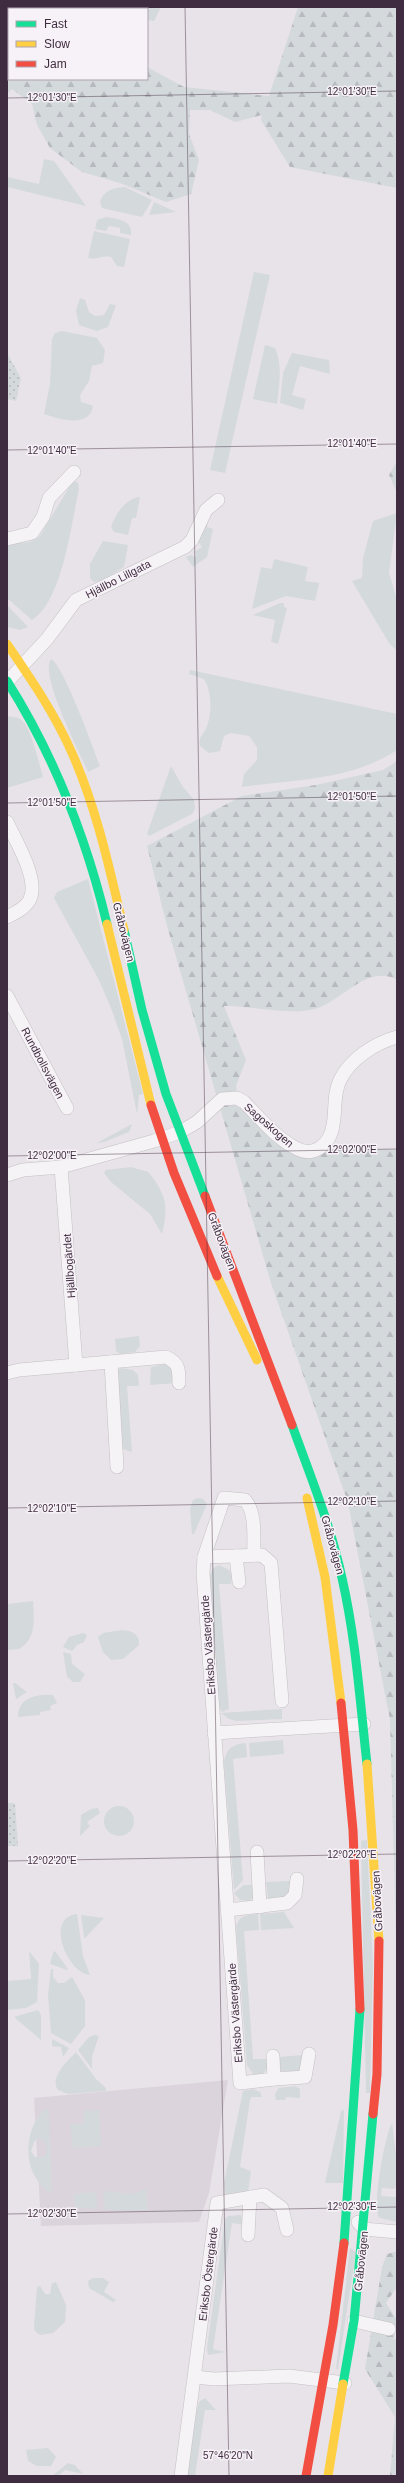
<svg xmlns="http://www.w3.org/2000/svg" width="404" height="2483" viewBox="0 0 404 2483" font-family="Helvetica,sans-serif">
<defs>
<pattern id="forest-firs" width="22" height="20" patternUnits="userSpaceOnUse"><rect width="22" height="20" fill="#d4d9dc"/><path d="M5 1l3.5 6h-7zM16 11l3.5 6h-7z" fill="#b7babe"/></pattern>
<pattern id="park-dots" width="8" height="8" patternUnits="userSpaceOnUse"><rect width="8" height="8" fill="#d4d9dc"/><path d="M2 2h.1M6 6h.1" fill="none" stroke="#b7babe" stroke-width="1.8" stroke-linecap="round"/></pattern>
</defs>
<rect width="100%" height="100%" fill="#e8e3e8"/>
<!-- built -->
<polygon fill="#dcd4dc" points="228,2080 209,2193 199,2222 41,2226 34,2098"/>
<!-- grass -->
<g fill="#d4d9dc" fill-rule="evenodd">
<polygon points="129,7 161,7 154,21 147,20 147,9 129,9"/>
<polygon points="44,159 54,161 86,206 7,187 7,177 39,184"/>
<path d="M125,187L152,200L142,217L102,208L100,202C104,190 113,188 125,187Z"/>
<polygon points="154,202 176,212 149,215"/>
<path d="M106,217C117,219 133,220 131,235L120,233V228L109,226L106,231L95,229L97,220Z"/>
<path d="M94,231L130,239L124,267L117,266L111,257C102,255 98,260 88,258Z"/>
<polygon points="254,272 270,275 225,473 210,470"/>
<polygon points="80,298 85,300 89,312 95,316 104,315 110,304 116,305 108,327 97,331 79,325 76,311"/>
<path d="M62,331L97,338L105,350L103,363L92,366L89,381L80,395L81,402L93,406C89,429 59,419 44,414L50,384L52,339L55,333Z"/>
<path d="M265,345L275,348C283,366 279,385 277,404L253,399Z"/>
<polygon points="292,353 329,360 330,374 300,366 292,395 306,399 303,410 280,403 283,373"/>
<path d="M75,481L78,483L79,489C71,524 63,600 32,620L7,598V544L30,542L40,536L71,484Z"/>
<path d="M140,497L136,518H132L128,535L114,532L111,527C116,513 125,499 140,497Z"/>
<polygon points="397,513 389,573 397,600 397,651 389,643 352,581 362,578 363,558 373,521"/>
<polygon points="209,516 207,527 213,529 207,557 193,567 186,557 191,555 194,557 197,555 195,552 202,547 198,541"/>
<polygon points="103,541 128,545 124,567 101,581 94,582 90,578 90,564"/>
<polygon points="274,559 308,567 305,581 319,583 315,601 286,596 252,609 261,567 272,569"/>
<polygon points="280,603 284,603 284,607 287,608 278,644 271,642 275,620 253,615"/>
<polygon points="7,605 28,627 20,630 7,627"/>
<path d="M51,659C63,664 94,750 100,766L88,772C80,753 39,675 51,659Z"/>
<path d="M190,670L397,714V750C350,781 295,779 242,787L244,774L257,760V747L249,736L231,733L224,736L220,751L209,753L200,746C198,736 204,735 207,726C212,713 212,691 204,679L189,674Z"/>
<path d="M7,716C11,717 16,717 20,719C31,725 39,764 43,777L7,788Z"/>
<polygon points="171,766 183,787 194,800 195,809 192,814 149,836 147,834"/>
<polygon points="88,879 143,1094 139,1095 137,1114 122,1039 111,1008 99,980 54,898 57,892"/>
<polygon points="132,1124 129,1132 104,1142 97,1143"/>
<path d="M131,1167L148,1172C166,1193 169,1207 162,1234L150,1214L111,1182L104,1173L106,1170Z"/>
<polygon points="139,1336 140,1346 135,1352 120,1354 116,1351 115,1339"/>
<polygon points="165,1364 172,1367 176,1383 150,1385 151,1367"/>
<polygon points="121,1368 133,1370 138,1375 139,1386 127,1386 132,1452 123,1449 117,1380 118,1371"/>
<polygon points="198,1498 203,1499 207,1504 194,1534 192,1534 190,1509 193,1500"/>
<polygon points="219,1565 229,1570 232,1575 231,1584 219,1584 229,1709 222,1712 219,1707 209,1577 213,1568"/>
<path d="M33,1601C34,1618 37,1639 19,1649L7,1650V1604Z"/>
<path d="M122,1630C132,1631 139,1633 139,1645L123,1659L111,1660L103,1652L98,1637L103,1633Z"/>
<polygon points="83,1633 87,1635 84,1642 77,1645 72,1651 63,1647 69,1637"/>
<polygon points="63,1652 71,1654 72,1664 85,1674 80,1682 73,1682 67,1677"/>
<polygon points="13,1683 15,1683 27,1692 16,1699"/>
<path d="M53,1695L57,1703L50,1706L51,1710L40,1712V1715L18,1717C18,1698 36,1694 53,1695Z"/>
<polygon points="282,1709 282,1719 236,1721 229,1719 221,1713"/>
<polygon points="283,1740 284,1754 250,1757 249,1743"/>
<path d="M246,1743L247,1757L233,1759L243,1880L234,1890L224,1764C225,1749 233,1744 246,1743Z"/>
<circle cx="119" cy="1821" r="15"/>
<polygon points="91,1809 98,1808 100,1813 87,1822 90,1826 80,1836 81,1815"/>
<polygon points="367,1840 373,1966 370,2093 366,2093 361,1841"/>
<polygon points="291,1881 291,1889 285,1897 273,1900 268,1899 266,1882"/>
<polygon points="244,1885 255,1885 255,1895 249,1901 240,1900 234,1893"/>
<polygon points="284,1912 294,1928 261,1930 260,1914"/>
<path d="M77,1914L83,1956L90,1975C68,1974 44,1917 77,1914Z"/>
<path d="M258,1914L259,1930L244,1931L253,2059H268V2067L263,2074L254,2075L247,2065L236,1927C239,1915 247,1915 258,1914Z"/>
<polygon points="81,1915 104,1918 85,1938 84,1937"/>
<polygon points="29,1951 39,1964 37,2002 26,2008 7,2010 7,1981 31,1979"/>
<polygon points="55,1951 68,1969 67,1970 50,1964 53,1953"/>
<polygon points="51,1969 53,1969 53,1977 58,1983 64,1983 72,1977 85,2000 85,2026 71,2044 51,2033 48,1995"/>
<polygon points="38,2010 41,2015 41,2040 14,2017"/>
<polygon points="95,2035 99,2036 92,2056 92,2069 78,2050 89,2037"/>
<polygon points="52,2039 69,2048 63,2057 61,2047 52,2046"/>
<path d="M76,2052L96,2079L106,2088V2091L68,2094L58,2090C49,2077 68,2061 76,2052Z"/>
<polygon points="304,2055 304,2067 299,2071 281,2071 279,2057"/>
<polygon points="295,2086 300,2089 300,2098 286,2097 285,2100 276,2100 275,2094 279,2088"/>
<polygon points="253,2089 260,2092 262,2097 251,2097 250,2100 240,2167 251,2171 248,2192 226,2198 224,2183 243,2091"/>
<path d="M45,2109L48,2110L49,2116L52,2192C45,2191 42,2187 38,2181C23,2161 26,2126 45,2109ZM38,2138L43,2140L47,2146L46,2155L43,2157H35L31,2151L34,2142Z"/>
<polygon points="99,2110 101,2146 73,2148 70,2125 84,2123 83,2111"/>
<polygon points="344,2110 343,2183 325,2183 341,2111"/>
<path d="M392,2123L397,2162V2187L393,2189L382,2188L381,2196L397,2197V2222L380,2218C371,2209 385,2135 392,2123Z"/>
<polygon points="146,2189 148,2210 119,2211 105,2209 103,2191 134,2194"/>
<polygon points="96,2192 97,2209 75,2207 73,2194"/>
<polygon points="241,2215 244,2225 232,2223 213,2349 225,2352 208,2355 207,2348 225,2219 228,2216"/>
<polygon points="350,2248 356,2252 338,2369 336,2369"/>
<polygon points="93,2278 103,2278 109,2282 104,2292 116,2300 113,2302 89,2288 88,2281"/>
<polygon points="56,2282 66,2305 65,2322 53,2333 40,2335 35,2331 34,2327 37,2287 40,2286 45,2294 50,2294 52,2283"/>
<polygon points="205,2398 216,2410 205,2410 195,2476 187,2476 197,2409 199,2402"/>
<polygon points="48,2448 56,2457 51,2466 37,2466 28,2461 26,2450"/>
<polygon points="68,2463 75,2465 83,2474 65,2470 58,2476 52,2476"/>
</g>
<!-- forest -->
<g fill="url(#forest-firs)">
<polygon points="7,7 124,7 124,9 9,9 9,79 147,79 147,67 184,87 269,96 298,7 397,7 397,188 290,167 261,120 262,115 235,122 210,110 190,110 189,134 199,160 191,194 166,202 120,183 82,172 50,148 37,125 32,104 12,89 7,94"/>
<polygon points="397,461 397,493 389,475"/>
<path d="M397,761V980C369,964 343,999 318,1008C291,1017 252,1005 224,1006L246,1060L236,1086L241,1109L303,1148L397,1150V1971L390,1720L348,1503L271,1283L167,926L147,846L242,796L316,785L383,770Z"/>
<polygon points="397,2251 397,2287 386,2303 397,2320 394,2339 397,2340 397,2476 390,2476 395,2417 365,2369 382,2267 387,2254"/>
</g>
<!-- park -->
<g fill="url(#park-dots)">
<polygon points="7,353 21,378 16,401 7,399"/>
<polygon points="7,1803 15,1803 18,1846 7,1846"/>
</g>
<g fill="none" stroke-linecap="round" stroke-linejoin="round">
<defs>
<g id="street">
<polyline points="7,539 32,533 43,517 49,498 74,472"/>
<polyline points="7,682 47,639 76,600 185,547 192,540 206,510 218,500"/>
<path d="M7,822C15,840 41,881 29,901C24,909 15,913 7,917"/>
<polyline points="7,996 67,1108"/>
<path d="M61,1167L76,1365L166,1357C179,1363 179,1369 179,1383"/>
<path d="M7,1175L23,1170L61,1167L154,1141L180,1132L197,1122L222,1099L237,1098L244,1102C259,1117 275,1137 294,1147C313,1159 330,1145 333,1125C336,1111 333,1094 340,1080C350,1059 375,1043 397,1037"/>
<polyline points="111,1362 117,1467"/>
<polyline points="7,1373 19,1370 76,1365"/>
<path d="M254,1555C253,1538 257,1514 245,1500L224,1498L204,1557L203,1573L240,2083L274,2079L273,2056"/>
<polyline points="236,1556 239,1582"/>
<polyline points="204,1557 262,1555 271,1563 282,1701"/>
<polyline points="214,1733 364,1724"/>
<polyline points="257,1852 260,1907"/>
<polyline points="228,1910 287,1903 295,1895 297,1879"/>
<polyline points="274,2079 305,2077 309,2054"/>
<polyline points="358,2222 364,2229 397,2232"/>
<polyline points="248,2235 250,2197"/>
<polyline points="354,2321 389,2329"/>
<polyline points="195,2377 214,2379 289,2376 345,2383"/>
<polyline points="181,2476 217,2203 264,2195 282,2208 287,2230"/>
</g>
</defs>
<!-- street casing -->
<use href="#street" stroke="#c4c0c4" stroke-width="14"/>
<!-- street -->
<use href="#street" stroke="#f5f3f5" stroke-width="13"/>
<!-- fast -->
<g stroke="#16e098" stroke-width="9">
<path d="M7,681C55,757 86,837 107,924"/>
<polyline points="124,930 142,1010 166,1094 205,1196"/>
<path d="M292,1425C310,1475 331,1526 342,1578C356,1639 360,1702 367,1764"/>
<polyline points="344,2243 360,2009"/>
<polyline points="343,2384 354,2321 373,2114"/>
</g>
<!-- slow -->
<g stroke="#ffcf43" stroke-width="9">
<path d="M7,644C31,679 55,714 72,753C97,809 110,871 124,930"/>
<polyline points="107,924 151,1105"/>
<polyline points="217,1276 257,1360"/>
<polyline points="307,1498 325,1577 341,1703"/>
<polyline points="367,1764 379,1941"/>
<polyline points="328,2476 343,2384"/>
</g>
<!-- jam -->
<g stroke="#f24e42" stroke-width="9">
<polyline points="151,1105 174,1173 217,1276"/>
<polyline points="205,1196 292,1425"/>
<polyline points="341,1703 353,1830 360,2009"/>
<polyline points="373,2114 377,2074 379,1941"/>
<polyline points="306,2476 333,2325 344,2243"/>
</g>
</g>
<!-- ticks -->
<path fill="none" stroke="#402c40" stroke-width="1" stroke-opacity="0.45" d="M185,7L229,2476M7,98L397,91M7,450L397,444M7,803L397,796M7,1156L397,1149M7,1508L397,1501M7,1861L397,1854M7,2214L397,2207"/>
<g text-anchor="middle" stroke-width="3" stroke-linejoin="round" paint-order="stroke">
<!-- street labels -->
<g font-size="11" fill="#402c40" stroke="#f6f2f7">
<text transform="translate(118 579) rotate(-27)" y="4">Hjällbo Lillgata</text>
<text transform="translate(124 932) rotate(76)" y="4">Gråbovägen</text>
<text transform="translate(43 1063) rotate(62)" y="4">Rundbollsvägen</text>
<text transform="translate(269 1125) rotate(41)" y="4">Sagoskogen</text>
<text transform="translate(222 1241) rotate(69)" y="4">Gråbovägen</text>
<text transform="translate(69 1266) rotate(-94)" y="4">Hjällbogärdet</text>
<text transform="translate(333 1545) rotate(75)" y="4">Gråbovägen</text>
<text transform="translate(208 1645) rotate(-94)" y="4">Eriksbo Västergärde</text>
<text transform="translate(377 1901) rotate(-93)" y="4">Gråbovägen</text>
<text transform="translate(235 2013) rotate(-94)" y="4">Eriksbo Västergärde</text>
<text transform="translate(361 2261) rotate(-84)" y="4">Gråbovägen</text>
<text transform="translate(208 2274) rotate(-83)" y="4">Eriksbo Östergärde</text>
</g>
</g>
<g font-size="10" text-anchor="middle" fill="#402c40" stroke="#f6f2f7" stroke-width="3" stroke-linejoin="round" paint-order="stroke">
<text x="352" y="95">12°01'30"E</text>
<text x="52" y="101">12°01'30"E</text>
<text x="352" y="447">12°01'40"E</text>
<text x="52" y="454">12°01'40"E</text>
<text x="352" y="800">12°01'50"E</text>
<text x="52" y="806">12°01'50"E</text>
<text x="352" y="1153">12°02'00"E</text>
<text x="52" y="1159">12°02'00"E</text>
<text x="352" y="1505">12°02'10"E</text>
<text x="52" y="1512">12°02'10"E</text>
<text x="352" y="1858">12°02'20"E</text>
<text x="52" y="1864">12°02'20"E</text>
<text x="352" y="2210">12°02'30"E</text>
<text x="52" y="2217">12°02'30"E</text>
<text x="228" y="2459">57°46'20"N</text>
</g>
<!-- border -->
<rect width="404" height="2483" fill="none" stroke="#402c40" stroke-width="16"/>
<!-- legend -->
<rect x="8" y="8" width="140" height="72" fill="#f6f2f7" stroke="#ada3ae"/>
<rect x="16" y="21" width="20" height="6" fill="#16e098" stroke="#ada3ae"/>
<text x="44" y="28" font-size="12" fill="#402c40">Fast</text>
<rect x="16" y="41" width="20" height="6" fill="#ffcf43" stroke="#ada3ae"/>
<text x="44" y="48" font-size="12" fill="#402c40">Slow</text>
<rect x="16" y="61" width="20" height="6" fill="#f24e42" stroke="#ada3ae"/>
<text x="44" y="68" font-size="12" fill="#402c40">Jam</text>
</svg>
